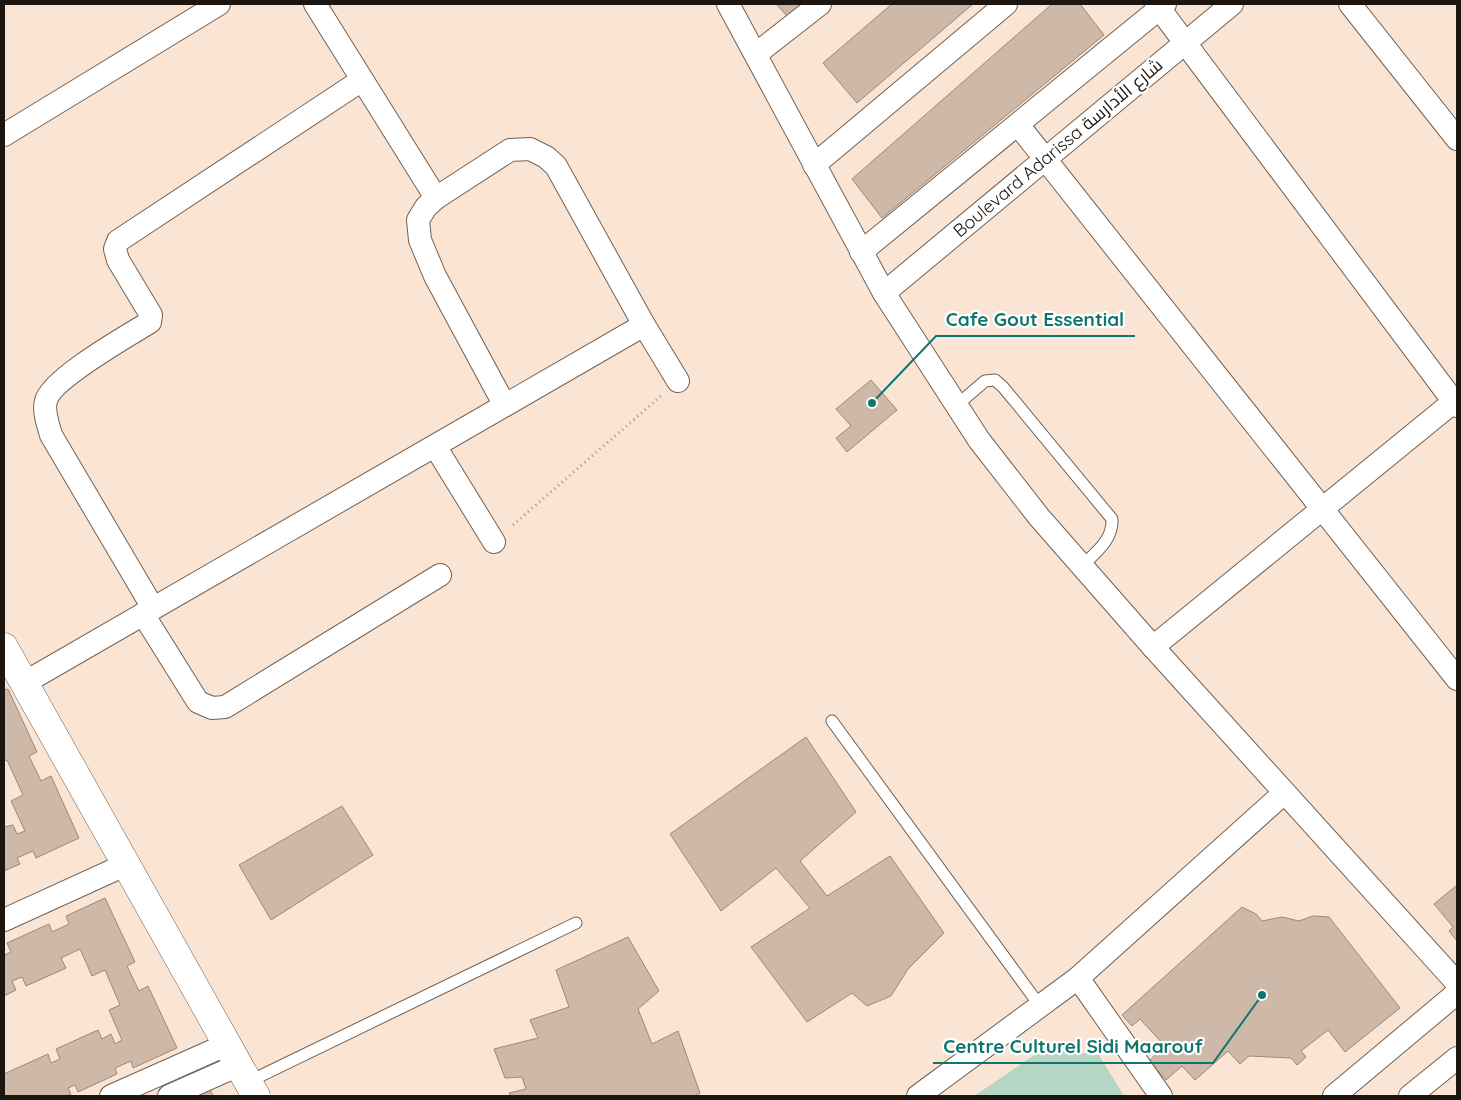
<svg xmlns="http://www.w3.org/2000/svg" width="1461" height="1100" viewBox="0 0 1461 1100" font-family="Quicksand,Cairo,sans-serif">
<rect width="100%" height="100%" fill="#fae4d3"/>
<!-- green -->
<polygon fill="#b6d6c5" points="1045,1048 1099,1055 1124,1096 974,1096"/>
<!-- building -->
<g fill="#ceb9a9" stroke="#9c8879">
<polygon points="776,4 804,4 788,17"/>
<polygon points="892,4 973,4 857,103 823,63"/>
<polygon points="1052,4 1080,4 1104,35 882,218 852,179"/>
<polygon points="871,380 897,410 847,452 836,438 851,426 836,409"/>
<polygon points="8,689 37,752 29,756 41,781 51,776 79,838 36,858 33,851 17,858 20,864 4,871 4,827 13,825 17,834 25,831 11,801 23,795 7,760 4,761 4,690"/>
<polygon points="806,737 856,812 800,861 827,896 890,856 944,933 908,969 891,996 867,1006 852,993 807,1022 751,947 810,908 776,868 721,911 670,834"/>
<polygon points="342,806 373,855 271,920 239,865"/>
<polygon points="1457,885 1457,941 1449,931 1453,927 1434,904"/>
<polygon points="105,898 135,962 127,966 139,991 148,986 177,1048 133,1068 131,1061 115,1068 117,1074 78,1092 75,1085 68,1088 71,1094 66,1096 4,1096 4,1074 48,1054 51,1063 60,1059 56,1049 98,1030 102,1039 111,1034 115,1044 122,1040 109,1010 120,1005 105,970 92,976 80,949 61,958 66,968 26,986 22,977 12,981 16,990 4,996 4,953 5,955 11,952 7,943 49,924 52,932 69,924 66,916"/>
<polygon points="1242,907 1256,914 1262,921 1282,917 1299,921 1313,916 1329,917 1400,1008 1345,1052 1328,1030 1301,1051 1306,1057 1297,1065 1291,1058 1249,1056 1240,1064 1228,1051 1195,1080 1182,1066 1166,1080 1149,1061 1165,1046 1140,1019 1132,1026 1122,1015"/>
<polygon points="628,937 659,991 638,1009 652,1044 678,1031 700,1093 694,1096 511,1096 509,1093 526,1089 522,1077 505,1078 494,1049 538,1038 530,1020 569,1007 556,970"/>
<polygon points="207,1082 213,1096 175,1096"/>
</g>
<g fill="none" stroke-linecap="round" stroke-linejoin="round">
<defs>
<g id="lane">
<path d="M957,405L985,381L995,380L1003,387L1112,519C1113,540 1096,552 1082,566"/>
<polyline points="832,721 1040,1006"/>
<polyline points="248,1082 576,923"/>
</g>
<g id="street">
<polyline points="315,4 436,198"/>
<polyline points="728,4 884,293 979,440 1039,517 1153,647 1457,983"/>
<polyline points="1156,4 1457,406"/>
<polyline points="1350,4 1457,139"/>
<polyline points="756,54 820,4"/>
<polyline points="1019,126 1457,679"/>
<polyline points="4,135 219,4"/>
<polyline points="814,165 1006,4"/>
<polyline points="861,252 1165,4"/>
<polyline points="884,293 1232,4"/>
<polyline points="504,404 435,276 420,240 418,220 426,207 436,198 510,150 530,149 546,157 556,166 644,325 678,381"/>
<polyline points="435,446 494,542"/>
<path d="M153,608L51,435C48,424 43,411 46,401C51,379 129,335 150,322L151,315L118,260L115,249L118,241L362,80"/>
<polyline points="143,614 198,702 212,708 225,707 440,575"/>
<polyline points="1153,647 1457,399"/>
<polyline points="24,683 644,325"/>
<polyline points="4,920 127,864"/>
<polyline points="1078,978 1161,1096"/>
<polyline points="111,1096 228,1044"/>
<polyline points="169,1096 239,1065"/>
<polyline points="918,1096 1078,978 1284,793"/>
<polyline points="1334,1096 1457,993"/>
<polyline points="1410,1096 1457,1058"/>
</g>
<polyline id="secondary" points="4,647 256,1096"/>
</defs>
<!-- lane casing -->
<use href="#lane" stroke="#746152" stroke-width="13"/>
<!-- street casing -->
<use href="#street" stroke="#746152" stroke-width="24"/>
<!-- secondary casing -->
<use href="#secondary" stroke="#746152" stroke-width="29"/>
<!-- path -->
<polyline stroke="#a59588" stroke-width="3" stroke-dasharray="1 4" stroke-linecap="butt" points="513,525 661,396"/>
<!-- lane -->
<use href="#lane" stroke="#fff" stroke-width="11"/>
<!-- street -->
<use href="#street" stroke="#fff" stroke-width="22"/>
<!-- secondary -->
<use href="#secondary" stroke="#fff" stroke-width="28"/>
</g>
<g text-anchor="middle" stroke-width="4.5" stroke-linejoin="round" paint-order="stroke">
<!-- street labels -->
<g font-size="18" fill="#1d1610" stroke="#fff">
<text transform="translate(1058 148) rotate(-40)" y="6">Boulevard Adarissa شارع الأدارسة</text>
</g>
</g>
<!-- callouts -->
<path fill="none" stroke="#0f766e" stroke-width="2" d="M872 403L936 336H1135M1262 995L1213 1063H933"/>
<g fill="#0f766e" stroke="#fff" stroke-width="2">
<circle cx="872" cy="403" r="5"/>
<circle cx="1262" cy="995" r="5"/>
</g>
<g font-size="19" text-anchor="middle" font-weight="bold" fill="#0f766e" stroke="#fff" stroke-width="4.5" stroke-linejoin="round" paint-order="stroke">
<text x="1035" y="326">Cafe Gout Essential</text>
<text x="1073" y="1053">Centre Culturel Sidi Maarouf</text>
</g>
<!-- border -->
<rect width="1461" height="1100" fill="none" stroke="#1d1610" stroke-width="10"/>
</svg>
